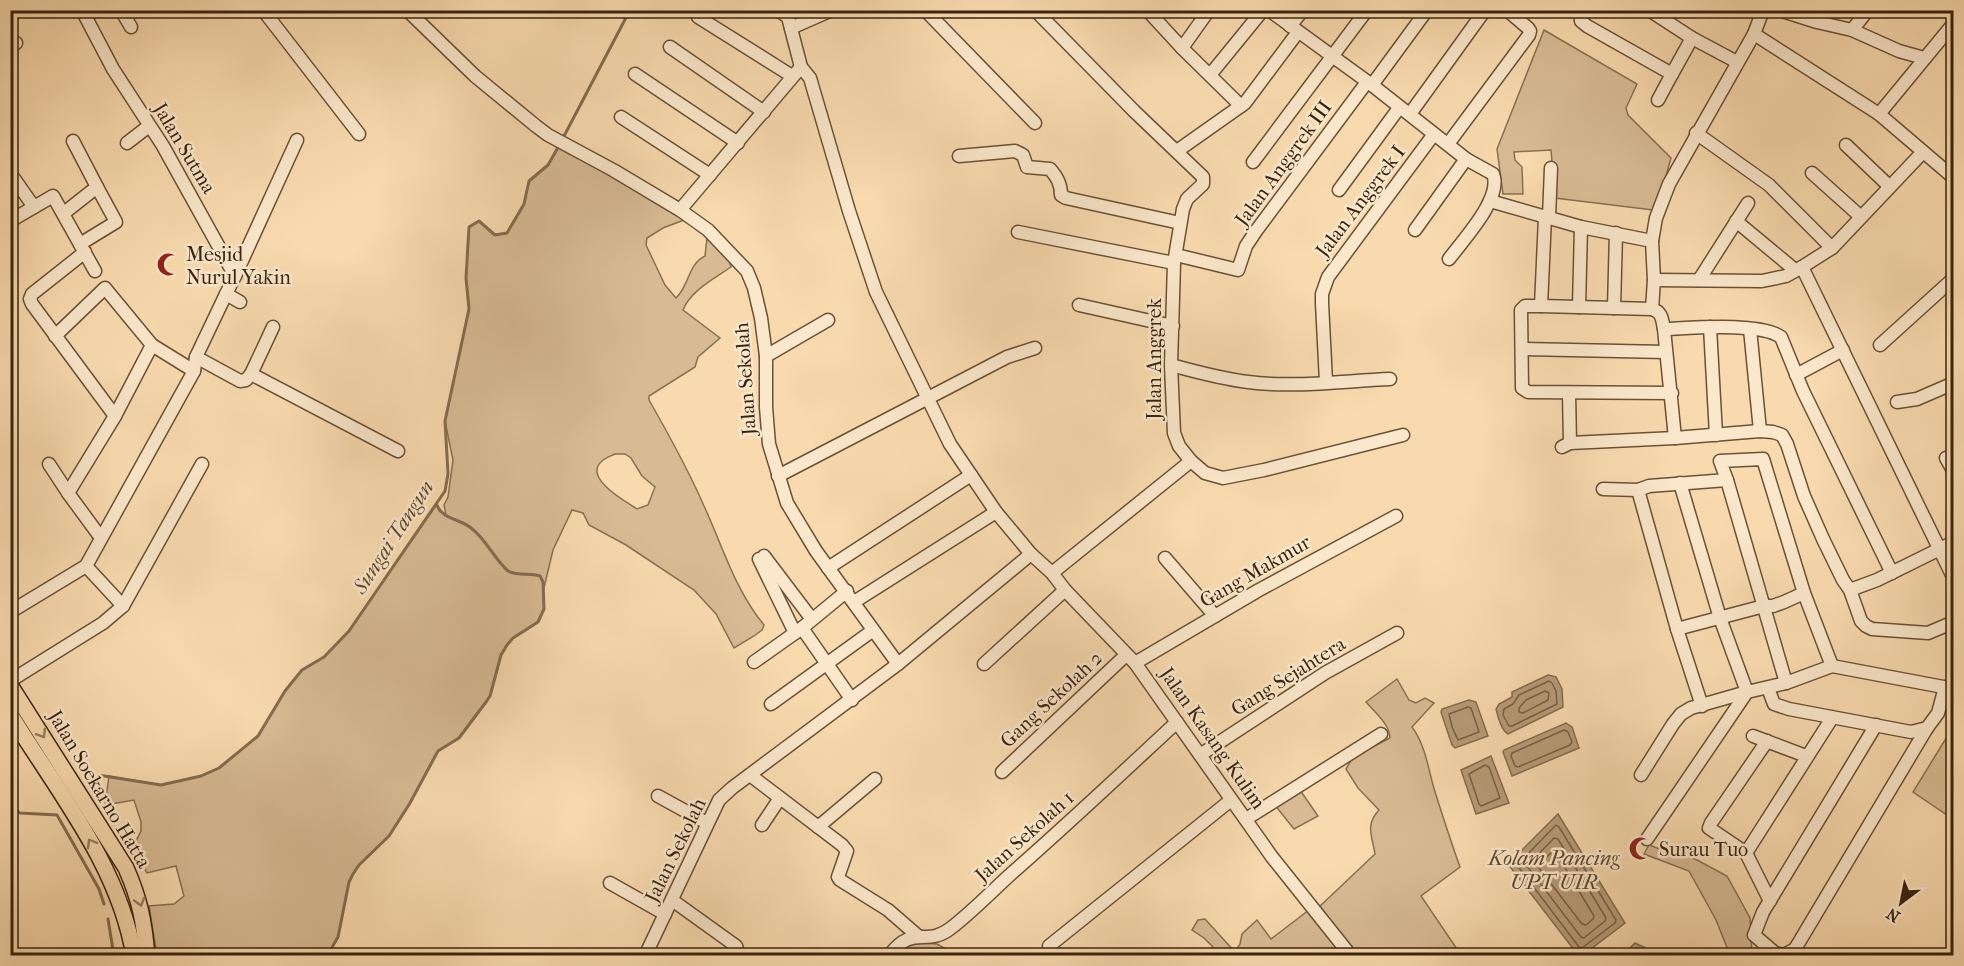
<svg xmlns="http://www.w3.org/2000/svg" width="1964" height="966" viewBox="0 0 1964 966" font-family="'IM FELL French Canon',serif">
<rect width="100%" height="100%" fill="#f9daaf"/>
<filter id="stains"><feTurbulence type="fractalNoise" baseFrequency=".00333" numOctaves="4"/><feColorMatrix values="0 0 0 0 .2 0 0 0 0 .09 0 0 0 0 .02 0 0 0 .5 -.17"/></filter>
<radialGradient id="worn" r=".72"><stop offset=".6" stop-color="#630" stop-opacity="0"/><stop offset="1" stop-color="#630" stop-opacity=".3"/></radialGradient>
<!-- green -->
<g fill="#d8bb94" stroke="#887052" stroke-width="1.5" fill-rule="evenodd">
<polygon points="1544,30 1637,84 1626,108 1628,115 1671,158 1657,208 1653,210 1555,198 1551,150 1514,152 1515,160 1522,167 1523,194 1503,194 1497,149"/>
<path d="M558,146L595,166L684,220L663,228L647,238L646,245L665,285L676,298C690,285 687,265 705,256L707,238L729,260L731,267C715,278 690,291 683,310L720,338L698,357L695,367L649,396V400C669,435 688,469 704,506C723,547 735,590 764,625L762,630L754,636L734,648L716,614L694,590L626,545L589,525L583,513L572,510L553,550L543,592L544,609L538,622L513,638L507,645L501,655L490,696L486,702L459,738L438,751L410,803L389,836L359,865L353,874L349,882L338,937L327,955H157L149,906L174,904L184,896L176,866L147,873L132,849L141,831V822L134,800L105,805L109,776L161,785L201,776L219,768L258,736L285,691L302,670L324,657L349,631L437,504L439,511L446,515L444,505L448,497L453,460L445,421L469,309L466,278L469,227L479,221L495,235L507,233L524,205L529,181L548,165ZM615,454H625L631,458L642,476L655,487L648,505L637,509C627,502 582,478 602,461C605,458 611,456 615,454Z"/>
<path d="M1397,679L1409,700L1416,703L1425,698L1434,703L1412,727C1426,746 1428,769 1435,792C1443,817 1451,842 1460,867L1421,896L1461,955H1357L1318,908L1375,854C1372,835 1365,825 1379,810L1358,788L1346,769L1353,757L1390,738C1390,725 1375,712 1366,702Z"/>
<polygon points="1953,727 1953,819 1913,792"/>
<polygon points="1300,790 1318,816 1294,829 1274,804"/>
<polygon points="1649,845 1665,851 1684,853 1727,876 1750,918 1752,955 1730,955 1716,920 1689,871 1644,854"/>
<polygon points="1309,910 1344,955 1211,955 1213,947 1204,938 1192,930 1198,920 1205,919 1235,952 1240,944 1242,934 1257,920 1271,939"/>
<polygon points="919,943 937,944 957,955 894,956 901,946"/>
</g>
<!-- water -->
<g fill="#b89c79" stroke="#856c4f" stroke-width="1.5">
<path d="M1548,675L1556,677L1562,689L1563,707L1508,734C1501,730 1498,717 1496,709L1499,704L1512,697V692Z"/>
<polygon points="1469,700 1476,702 1488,736 1455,748 1452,745 1441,712 1442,709"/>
<polygon points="1566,723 1572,727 1579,748 1512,776 1503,752 1504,750"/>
<polygon points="1491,756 1509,803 1476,814 1461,770"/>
<polygon points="1558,814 1625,923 1583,955 1578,955 1508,864"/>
<polygon points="1635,943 1650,950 1649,955 1623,955"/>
</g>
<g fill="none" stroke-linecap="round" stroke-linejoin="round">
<!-- shore -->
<g stroke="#786044" stroke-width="1.5">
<polygon points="1549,681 1552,683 1556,691 1557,704 1512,726 1509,726 1503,715 1504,709 1513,704 1519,695"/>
<polygon points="1545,691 1549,693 1548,700 1523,713 1519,712 1519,708 1526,700"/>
<polygon points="1468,707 1471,708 1479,732 1458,740 1452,727 1449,714"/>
<polygon points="1564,730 1568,732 1572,742 1570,745 1518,767 1515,766 1511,756 1512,753"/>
<polygon points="1485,765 1489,767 1500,798 1481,806 1479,804 1469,774"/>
<polygon points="1556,825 1559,827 1616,920 1615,923 1582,948 1579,947 1517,865"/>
<polygon points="1554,838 1558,839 1606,918 1605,921 1584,938 1581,937 1527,866"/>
<polygon points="1552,852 1556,853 1594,916 1593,919 1586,925 1582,924 1539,868 1539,864"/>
</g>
<!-- stream -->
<g stroke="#856c4f" stroke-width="3">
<polyline points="563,138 630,10"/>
<polyline points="98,775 161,785 201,776 219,768 258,736 285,691 302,670 324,657 349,631 445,491 448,474 445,421 469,309 466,278 469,227 479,221 495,235 507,233 524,204 529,181 548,165 560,144"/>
<polyline points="10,804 20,813 57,815 99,889 104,904"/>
<polyline points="108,919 114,956"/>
<path d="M327,956L338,937L349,882L353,874L359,865L389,836L410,803L438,751L459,738L486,702L490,696L501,655L507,645L513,638L538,622L544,609L543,582L540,576C528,573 519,576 508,571C494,559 486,539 471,528C459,518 443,520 437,505"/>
</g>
<defs>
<g id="minor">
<polyline points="82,10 113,69 163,146 235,276 226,294 240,302"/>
<polyline points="121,10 131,27"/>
<polyline points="263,10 359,134"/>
<polyline points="407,10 475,76 536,126 548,135 613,170 680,210 708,230 747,271 754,288 761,318 766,356 766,407 769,444 787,503 816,551 898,664"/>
<polyline points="778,10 788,17 801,67"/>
<polyline points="925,10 1035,123"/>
<polyline points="1035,10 1134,111 1203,177 1203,184 1187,199 1183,209 1174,263 1171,365 1174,433 1179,446 1191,461 1205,473 1223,478 1264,470 1403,435"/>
<polyline points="1147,10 1182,48 1241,106"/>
<path d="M1269,10L1372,85L1466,159L1493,174C1503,198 1463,240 1449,259"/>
<polyline points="1580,10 1581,21 1587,26 1672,74 1692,38"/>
<polyline points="1649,10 1692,38 1737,62"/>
<polyline points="1779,10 1817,22 1852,30 1899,51 1924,58"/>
<polyline points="698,17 792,76"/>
<polyline points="1290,26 1303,10"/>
<polyline points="791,28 832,10"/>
<polyline points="1852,30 1868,10"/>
<polyline points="1754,34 1879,114 1954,178"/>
<polyline points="10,47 16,43"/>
<polyline points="670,47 764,112"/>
<polyline points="1182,48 1209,10"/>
<polyline points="635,74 738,143"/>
<polyline points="1210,75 1263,10"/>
<polyline points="1372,85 1427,10"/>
<polyline points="1658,100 1672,74"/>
<polyline points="1410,114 1485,10"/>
<polyline points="1879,114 1954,23"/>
<polyline points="621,117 710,175"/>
<polyline points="1696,133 1769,185 1832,248"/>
<polyline points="127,143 149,126"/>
<polyline points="1448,144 1529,35 1530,31 1528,28 1507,10"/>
<polyline points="1846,145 1889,186"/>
<polyline points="1177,151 1245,103 1298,32"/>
<path d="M959,156L1015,151L1023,155L1027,167L1050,169C1057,177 1061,184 1061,195L1066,198L1180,223"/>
<polyline points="1253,162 1367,10"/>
<polyline points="10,173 34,207"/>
<polyline points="1812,173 1860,216"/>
<polyline points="1339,190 1399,108"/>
<path d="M1490,201L1581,227L1652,241L1654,280L1652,309C1662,312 1662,319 1664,329L1675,438"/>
<polyline points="680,210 801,67 810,78 849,211 876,292 950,444 996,512 1031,554 1052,573 1065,590 1135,663 1272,857 1351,956"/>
<polyline points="64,213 97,187 73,141"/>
<polyline points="1545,217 1541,306 1525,306 1521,310 1522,388 1528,392 1672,393"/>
<polyline points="1549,217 1551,168"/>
<polyline points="10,221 53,196 95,271"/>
<polyline points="1736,221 1795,270"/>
<polyline points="1415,230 1466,159"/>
<polyline points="1018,232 1174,263"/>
<polyline points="1652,241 1656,218 1669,184 1754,34 1763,10"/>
<polyline points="80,244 116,222 97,187"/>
<polyline points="85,252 32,294 30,299 32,304 115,416 152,345 194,371"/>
<polyline points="1176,255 1238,270 1246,246 1256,231 1367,82"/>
<polyline points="1802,267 1954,579"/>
<polyline points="235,276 297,140"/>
<polyline points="1654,280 1762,281 1786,276 1802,267 1832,248 1922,153"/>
<polyline points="1699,280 1748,203"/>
<polyline points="1079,305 1173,326"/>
<polyline points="1541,306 1652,309"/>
<polyline points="1579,307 1581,227"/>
<polyline points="1614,308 1616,233"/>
<polyline points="273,327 251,374 398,451"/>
<polyline points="1710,327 1716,435"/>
<path d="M1664,329C1691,328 1760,322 1781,337L1803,391L1892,573"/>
<polyline points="1750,329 1760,431"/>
<polyline points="55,336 105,288 152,345"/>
<polyline points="1880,345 1954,278"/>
<polyline points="1522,349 1665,352"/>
<polyline points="766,356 828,320"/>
<polyline points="196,357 240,381 246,380 251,374"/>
<path d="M1171,365C1197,372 1222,379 1248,382C1294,388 1343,381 1390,379"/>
<polyline points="1796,375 1843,350"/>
<polyline points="1326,382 1322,303 1322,294 1328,277 1434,134"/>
<polyline points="1569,393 1570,443"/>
<polyline points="1897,402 1917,399 1954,383"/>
<polyline points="1562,447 1570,443 1675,438 1760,431 1773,432 1782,435 1787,444 1804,496 1823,539 1843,580 1850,590 1861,621 1866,626 1872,629 1928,633 1954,622"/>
<polyline points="1946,458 1954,472"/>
<polyline points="49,464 68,493"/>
<polyline points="778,476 1007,357 1035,348"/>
<polyline points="1727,480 1786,683"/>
<polyline points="1603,489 1638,490 1649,486 1727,480 1720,461 1763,459 1804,593 1832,666"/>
<polyline points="1638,490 1677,629 1702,706"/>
<polyline points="101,538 68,493 115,416"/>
<polyline points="764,556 811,618"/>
<polyline points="1165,558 1215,616"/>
<polyline points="759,559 795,633"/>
<polyline points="86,566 123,606"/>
<polyline points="828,568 971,475"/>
<polyline points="1052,573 1191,461"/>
<polyline points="1850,590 1877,580 1954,542"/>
<polyline points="854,602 996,512"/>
<polyline points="10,612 86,566 194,371 196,357 226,294"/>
<polyline points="802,628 852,700"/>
<polyline points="1677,629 1764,606 1773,606 1784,602 1804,593"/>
<polyline points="754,662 802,628 847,591"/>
<polyline points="1135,663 1259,590 1396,516"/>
<polyline points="984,664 1065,590"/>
<polyline points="10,681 103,623 123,606 202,464"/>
<polyline points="1768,688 1774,704 1789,709 1911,732 1927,728 1938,713 1945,687"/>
<polyline points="771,704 872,631"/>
<polyline points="1876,725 1763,912 1754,935 1775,953 1784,955 1795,949 1927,728"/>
<polyline points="1753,736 1806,756"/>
<polyline points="1200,755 1325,673 1397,633"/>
<polyline points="1002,772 1126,655"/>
<polyline points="750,775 842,845 847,851 838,877 840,880 888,910 918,936"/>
<polyline points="1641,775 1673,724 1681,714 1691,708 1747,692 1786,683 1832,666 1954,689"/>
<polyline points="658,796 707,823"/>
<polyline points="1246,819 1381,734"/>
<polyline points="762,825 780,798"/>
<polyline points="818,827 875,779"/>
<polyline points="1647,839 1747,692 1720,618 1680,483"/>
<polyline points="1746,853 1709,828 1711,823 1767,741"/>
<polyline points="610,883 665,914"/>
<polyline points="672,900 736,946 739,956"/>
<polyline points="1770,901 1746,853 1832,718"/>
<polyline points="1049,946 1231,800"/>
<polyline points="645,956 719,800 732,788 898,664 1031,554"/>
<path d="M889,956C913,923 926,948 951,928C973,911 992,891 1012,873C1068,824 1122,773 1177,722"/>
</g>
<g id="major">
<path d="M10,685L126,868C140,900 144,921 147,956"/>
<path d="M10,714C57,791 119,865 134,956"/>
</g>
</defs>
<!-- minor casing -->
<use href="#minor" stroke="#695237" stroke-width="15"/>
<!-- major casing -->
<use href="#major" stroke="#39240f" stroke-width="18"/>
<!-- minor -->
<use href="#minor" stroke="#fbe7cb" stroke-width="12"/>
<!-- major -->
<use href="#major" stroke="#f9daaf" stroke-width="15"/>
</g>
<!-- one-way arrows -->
<defs><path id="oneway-chevron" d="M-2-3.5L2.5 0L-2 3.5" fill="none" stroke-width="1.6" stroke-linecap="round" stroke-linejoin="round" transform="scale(1.5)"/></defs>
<g stroke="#997f5f">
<use href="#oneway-chevron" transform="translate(42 734) rotate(58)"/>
<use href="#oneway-chevron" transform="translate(91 843) rotate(-120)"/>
<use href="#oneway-chevron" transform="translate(140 902) rotate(74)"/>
</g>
<!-- icons -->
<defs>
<symbol id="mosque-bare" viewBox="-9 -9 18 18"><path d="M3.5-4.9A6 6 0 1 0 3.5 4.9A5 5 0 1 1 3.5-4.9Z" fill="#8f2418" stroke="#fbe7cb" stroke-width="2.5" paint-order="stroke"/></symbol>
</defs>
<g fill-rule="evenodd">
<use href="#mosque-bare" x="152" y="248" width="33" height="33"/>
<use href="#mosque-bare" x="1624" y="832" width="33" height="33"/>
</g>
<g text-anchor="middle" stroke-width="5" stroke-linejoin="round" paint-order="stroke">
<!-- street labels -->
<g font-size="20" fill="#39240f" stroke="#fbe7cb">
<text transform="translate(185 148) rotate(59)" y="7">Jalan Sutma</text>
<text transform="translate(1283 163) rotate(-54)" y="7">Jalan Anggrek III</text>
<text transform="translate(1360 201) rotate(-53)" y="7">Jalan Anggrek I</text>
<text transform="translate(1154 359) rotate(-90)" y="7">Jalan Anggrek</text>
<text transform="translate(745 379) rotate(-94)" y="7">Jalan Sekolah</text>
<text transform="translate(1255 571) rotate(-30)" y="7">Gang Makmur</text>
<text transform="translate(1288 676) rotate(-32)" y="7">Gang Sejahtera</text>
<text transform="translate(1051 699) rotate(-43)" y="7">Gang Sekolah 2</text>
<text transform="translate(1213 738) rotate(55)" y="7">Jalan Kasang Kulim</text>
<text transform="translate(100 789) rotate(59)" y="7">Jalan Soekarno Hatta</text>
<text transform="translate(1024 836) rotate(-42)" y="7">Jalan Sekolah 1</text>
<text transform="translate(675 850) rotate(-64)" y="7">Jalan Sekolah</text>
</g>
<!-- poi labels -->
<g font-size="20" fill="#39240f" stroke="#fbe7cb" text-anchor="start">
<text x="186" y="261">Mesjid<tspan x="186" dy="23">Nurul Yakin</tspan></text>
<text x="1659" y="856">Surau Tuo</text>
</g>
<!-- water labels -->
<g font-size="21" font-style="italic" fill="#5f482f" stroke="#fbe7cb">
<text transform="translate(393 537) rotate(-57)" y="7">Sungai Tangun</text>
<text x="1554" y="865">Kolam Pancing<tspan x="1554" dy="24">UPT UIR</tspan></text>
</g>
</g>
<!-- margin -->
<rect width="1964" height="966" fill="none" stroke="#f9daaf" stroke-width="36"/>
<rect x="12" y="12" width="1940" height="942" fill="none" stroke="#39240f" stroke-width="3"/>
<rect x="18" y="18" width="1928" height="930" fill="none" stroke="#39240f" stroke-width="1.5"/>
<!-- north arrow -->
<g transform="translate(1901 903) rotate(212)" stroke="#fbe7cb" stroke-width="4.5" paint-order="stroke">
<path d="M0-4.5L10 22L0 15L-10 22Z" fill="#39240f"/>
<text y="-9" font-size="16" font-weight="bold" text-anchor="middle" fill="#39240f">N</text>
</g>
<rect width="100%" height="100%" filter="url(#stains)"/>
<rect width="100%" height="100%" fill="url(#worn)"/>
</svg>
